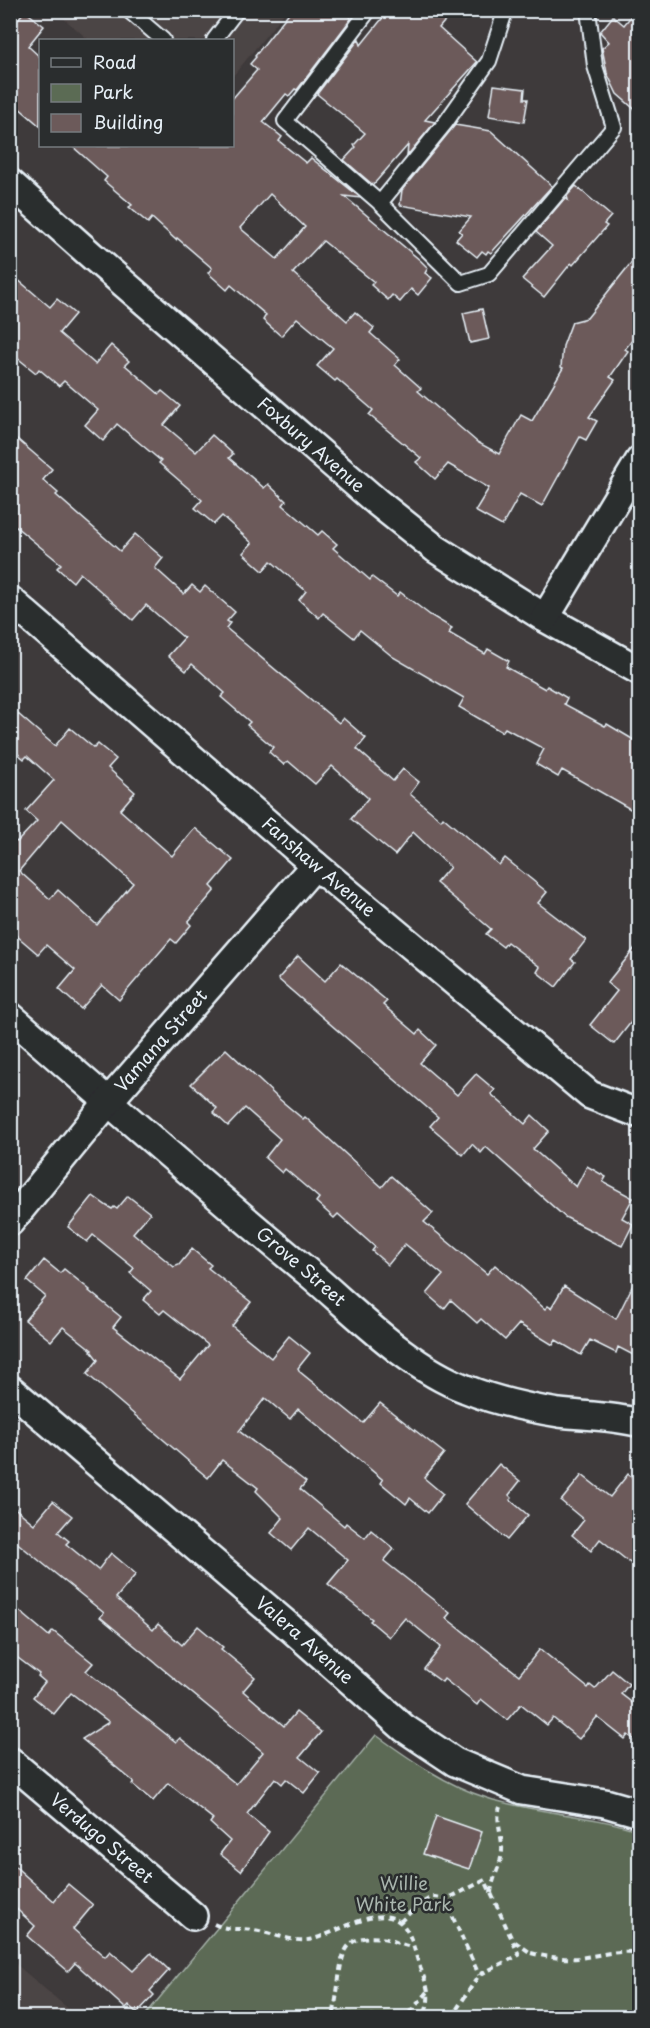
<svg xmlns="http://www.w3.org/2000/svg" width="650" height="2028" viewBox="0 0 650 2028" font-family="'Playpen Sans',sans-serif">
<rect width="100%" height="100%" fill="#3e3a3b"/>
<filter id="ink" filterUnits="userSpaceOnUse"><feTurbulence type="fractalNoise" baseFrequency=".0167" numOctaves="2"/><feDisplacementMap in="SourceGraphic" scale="12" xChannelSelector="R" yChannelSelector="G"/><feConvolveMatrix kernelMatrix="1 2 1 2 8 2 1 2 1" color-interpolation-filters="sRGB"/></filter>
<g filter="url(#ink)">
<!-- built -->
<g fill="#4c4444">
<polygon points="55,11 286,11 233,76 232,40 89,40"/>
<polygon points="11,1960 78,2017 11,2017"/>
</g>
<!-- green -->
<path fill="#5b6b54" stroke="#a2aea6" stroke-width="1.5" d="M376,1735C411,1760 446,1785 487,1798C537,1814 591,1814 639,1831V2017L143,2018Z"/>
<!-- building -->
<g fill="#6c5a5a" stroke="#e8f1f8" stroke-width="1.5" fill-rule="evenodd">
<path d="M291,10H348L351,19L297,90L295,89L289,96L286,94L263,122L282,137L279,141L306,163L311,158L361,198L344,196L421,261L428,268L425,273L432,278L418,295L411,289L400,302L392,295L388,300L371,285L374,282L323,241L293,273L347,321L355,312L374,328L370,333L400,359L395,365L421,388L418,391L477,442L499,454L521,415L532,421L563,368L561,367L563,346L572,322L587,318L639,253V332L625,349L628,351L610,377L615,380L589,417L597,421L586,440L580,437L542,506L520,494L502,526L475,511L489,488L448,464L435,479L416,462L421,458L369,415L373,410L337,379L335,381L317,366L333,348L297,318L281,336L263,320L266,315L231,285L227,290L208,273L212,268L177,238L176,240L152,218L148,223L129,207L132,205L104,181L107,177L72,146H232V99L257,70L250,64L256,57L255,56ZM270,194L305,227L277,259L240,228Z"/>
<polygon points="389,10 454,10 439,28 477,62 425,120 435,122 407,156 408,145 373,185 344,160 356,147 354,145 365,133 317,94 359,39 361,45"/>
<polygon points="636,10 639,10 639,113 617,94 607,73 602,48 609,42 600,32 613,16 624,25"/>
<polygon points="25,11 44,26 28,46 40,57 40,126 10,100 10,28"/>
<polygon points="494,85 525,89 524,99 528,99 524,122 489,116"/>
<polygon points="455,125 491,131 552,186 491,253 488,251 486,254 482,251 477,257 456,240 462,233 459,231 471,217 400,205 402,190"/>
<polygon points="576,186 611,216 604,224 607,226 573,265 571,263 544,297 522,279 552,246 536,232 565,198 568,200 567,196"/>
<polygon points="10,273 50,307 57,299 75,314 59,333 95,364 111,345 129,361 125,365 159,394 162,391 180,406 164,425 196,452 212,435 233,454 229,458 264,488 268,484 286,501 283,505 318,535 322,531 337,544 333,548 370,580 372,577 397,596 400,592 430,615 452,628 449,633 485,654 488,649 509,661 506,667 545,689 547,686 567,698 564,704 605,726 607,724 639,743 639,814 562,770 558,777 536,764 544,749 505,728 502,732 459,707 464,698 393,657 360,630 354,638 323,613 319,618 299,600 306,591 271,561 263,571 243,553 252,543 222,516 214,524 195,508 202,500 159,463 161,461 117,424 103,441 85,425 98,410 64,381 59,386 39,369 36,373 10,352"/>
<polygon points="482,309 489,339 470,343 463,313"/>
<polygon points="10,433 52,469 43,480 58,493 56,495 120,551 135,534 163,558 155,568 184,594 192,585 200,592 205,586 235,612 227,621 230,623 226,628 339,723 343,718 366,738 357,749 393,781 403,769 419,782 410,794 441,820 443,817 499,865 505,858 547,892 538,903 586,940 571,959 575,962 556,987 537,972 540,967 507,942 503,947 486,934 491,929 436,883 450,867 413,832 395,855 351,819 368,798 332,766 315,784 288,761 284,765 269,752 273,747 247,725 250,722 221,697 225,693 192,664 186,671 168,656 184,638 146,605 133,620 80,573 73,582 57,568 61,564 10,522"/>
<path d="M10,707L55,746L70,728L94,748L98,744L116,759L108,768L135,792L120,810L172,856L195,828L233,860L211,886L215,890L188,922L191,925L176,943L171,939L119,1000L102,985L81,1009L59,989L75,970L46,945L38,954L10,930V837L17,842L37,821L26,811L54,780L27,756L24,759L10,747ZM62,820L133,883L97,925L58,890L50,899L19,871Z"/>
<polygon points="639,943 639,1012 614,1044 590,1025 617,991 607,983"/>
<polygon points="298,956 325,981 341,963 387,1001 383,1005 417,1034 420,1030 436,1045 420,1063 457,1095 476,1074 495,1090 491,1094 525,1124 532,1115 549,1131 533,1149 576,1187 587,1166 606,1177 603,1182 633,1198 622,1218 633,1224 622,1246 565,1217 486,1147 481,1153 472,1144 463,1155 430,1126 438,1117 278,979"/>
<polygon points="226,1049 278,1098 303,1119 305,1117 382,1187 391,1176 433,1213 424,1222 487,1274 495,1265 545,1309 548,1306 551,1308 564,1286 616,1319 639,1273 639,1358 618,1347 616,1353 590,1340 581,1355 556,1340 553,1345 519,1324 505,1340 481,1319 477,1323 451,1300 444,1309 427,1294 443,1275 405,1244 388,1265 372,1251 375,1247 338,1214 334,1218 316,1202 319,1198 285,1169 282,1173 265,1158 280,1139 245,1108 228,1126 213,1112 217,1108 191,1084"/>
<polygon points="93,1196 107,1206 112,1209 114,1207 117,1209 128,1196 150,1213 133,1233 174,1267 179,1265 192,1249 211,1265 208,1268 251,1302 232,1326 271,1358 289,1336 310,1353 298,1368 300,1372 363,1423 380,1403 444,1453 424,1478 443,1494 428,1513 410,1498 406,1504 381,1483 383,1480 298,1409 290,1419 265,1398 239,1431 306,1482 300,1489 344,1526 346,1523 365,1538 371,1530 394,1549 384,1561 450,1613 446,1618 519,1675 540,1649 588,1688 590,1685 595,1689 612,1670 629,1684 621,1694 639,1708 639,1743 628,1735 625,1739 597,1717 579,1739 553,1718 547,1725 521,1704 507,1720 481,1699 477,1705 444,1679 442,1682 424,1669 441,1647 405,1618 389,1637 370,1621 372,1619 328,1584 348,1560 309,1528 291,1550 271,1533 283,1518 256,1491 258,1488 222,1460 208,1478 87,1374 98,1360 91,1351 92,1350 63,1327 51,1341 25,1320 45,1296 27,1281 44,1260 60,1273 64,1269 90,1290 89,1291 121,1317 113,1327 180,1379 208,1345 164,1310 160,1314 143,1300 151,1291 130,1273 134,1268 93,1235 87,1242 68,1227"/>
<polygon points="499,1464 520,1481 509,1495 512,1498 510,1500 528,1515 507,1540 465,1504"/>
<polygon points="628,1474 639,1484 639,1570 600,1539 591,1551 572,1535 584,1520 561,1501 582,1475 610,1497"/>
<polygon points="53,1501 72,1516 58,1532 69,1541 66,1544 98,1570 111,1553 136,1574 116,1598 153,1630 158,1624 182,1645 198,1626 223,1647 221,1649 255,1677 243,1691 284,1726 296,1712 321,1732 300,1757 320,1773 304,1793 286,1779 282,1784 275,1778 247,1814 269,1832 241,1871 220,1854 230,1841 210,1823 213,1819 168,1783 153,1801 132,1784 134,1782 82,1739 109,1722 71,1693 54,1714 33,1697 45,1682 38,1676 39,1674 10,1652 10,1603 49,1636 53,1631 93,1663 86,1671 176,1742 180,1738 236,1784 263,1752 100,1617 104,1613 10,1537 10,1504 34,1524"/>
<polygon points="436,1816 482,1832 469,1869 423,1854"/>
<polygon points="10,1862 54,1901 68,1884 93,1905 73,1929 105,1957 110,1951 133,1971 151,1953 169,1970 150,1991 154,1995 137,2013 129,2006 126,2009 75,1963 68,1971 27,1936 35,1926 10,1903"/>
</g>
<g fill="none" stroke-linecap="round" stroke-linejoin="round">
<defs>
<g id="service">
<polyline points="128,10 163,40"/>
<polyline points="369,10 285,121 380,203"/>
<polyline points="507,10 505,12 489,61 446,122 380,203 461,283 489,274 614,127 595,66 588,10"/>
<polyline points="214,40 237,10"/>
</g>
<g id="minor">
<path id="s1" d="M10,183L91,255L377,502L436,549L545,618L640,671"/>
<path id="s2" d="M10,600L315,865L590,1095L640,1114"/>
<polyline points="545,618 640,460"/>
<path id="s3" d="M10,1016C110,1103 209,1190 310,1274C357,1314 408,1367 466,1389C495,1401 528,1408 559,1413C586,1416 613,1416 640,1423"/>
<path id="s4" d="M10,1222L108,1102L315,865"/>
<path id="s5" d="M10,1389L293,1630L404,1728L455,1762L522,1790L605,1803L640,1813"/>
<path id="s6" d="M10,1761L193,1916"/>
</g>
</defs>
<!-- service casing -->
<use href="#service" stroke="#e8f1f8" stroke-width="18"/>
<!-- minor casing -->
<use href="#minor" stroke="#e8f1f8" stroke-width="32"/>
<!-- path -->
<g stroke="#e8f1f8" stroke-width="4" stroke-dasharray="6 4.5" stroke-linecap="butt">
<path d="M491,1893C492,1878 501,1866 502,1851C503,1836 495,1821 500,1807"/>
<polyline points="400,1922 417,1906 432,1897 448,1898"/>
<path d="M214,1924C229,1931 239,1928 254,1930C273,1933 295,1944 313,1939C335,1934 380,1903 401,1923C411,1932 415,1952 419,1965C427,1985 433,1996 423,2018"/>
<polyline points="515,1942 531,1953"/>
<path d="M531,1953C546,1957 562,1959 578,1958C598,1956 619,1949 640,1953"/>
<path d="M386,2018L334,2013C335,2004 337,1994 338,1985C342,1955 343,1933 381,1938C391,1939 401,1945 412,1947"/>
<polyline points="401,2018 408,2014 428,1992"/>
<polyline points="451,2018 479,1975 519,1955 485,1880 445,1900 479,1975"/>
</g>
<!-- service -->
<use href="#service" stroke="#2a2d2e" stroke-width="14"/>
<!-- minor -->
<use href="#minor" stroke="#2a2d2e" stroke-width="27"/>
</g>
</g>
<g text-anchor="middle" stroke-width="5" stroke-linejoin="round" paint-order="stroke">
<!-- street labels -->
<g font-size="18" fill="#e8f1f8" stroke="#2a2d2e">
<text dy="6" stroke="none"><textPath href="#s1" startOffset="399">Foxbury Avenue</textPath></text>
<text dy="6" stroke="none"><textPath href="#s2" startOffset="408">Fanshaw Avenue</textPath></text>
<text dy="6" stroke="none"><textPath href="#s4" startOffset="236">Vamana Street</textPath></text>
<text dy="6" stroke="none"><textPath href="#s3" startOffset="384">Grove Street</textPath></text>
<text dy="6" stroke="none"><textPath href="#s5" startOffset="387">Valera Avenue</textPath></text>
<text dy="6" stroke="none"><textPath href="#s6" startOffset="120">Verdugo Street</textPath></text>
</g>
<!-- park labels -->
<g font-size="18" fill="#a9b5ae" stroke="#2a2d2e">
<text x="404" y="1890">Willie<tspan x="404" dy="21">White Park</tspan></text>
</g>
</g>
<!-- margin -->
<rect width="650" height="2028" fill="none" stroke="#2a2d2e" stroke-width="36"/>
<rect x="18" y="18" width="614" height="1992" fill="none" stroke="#e8f1f8" stroke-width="2" filter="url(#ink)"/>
<!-- legend -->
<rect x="39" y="39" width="195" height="108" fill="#2a2d2e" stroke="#767b7f" stroke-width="1.5"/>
<rect x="51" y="58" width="30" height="9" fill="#2a2d2e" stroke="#767b7f" stroke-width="1.5"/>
<text x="93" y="69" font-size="18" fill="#e8f1f8">Road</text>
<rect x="51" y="84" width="30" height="18" fill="#5b6b54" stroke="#767b7f" stroke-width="1.5"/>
<text x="93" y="99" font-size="18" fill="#e8f1f8">Park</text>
<rect x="51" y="114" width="30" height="18" fill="#6c5a5a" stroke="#767b7f" stroke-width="1.5"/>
<text x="93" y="129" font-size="18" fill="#e8f1f8">Building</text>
</svg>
